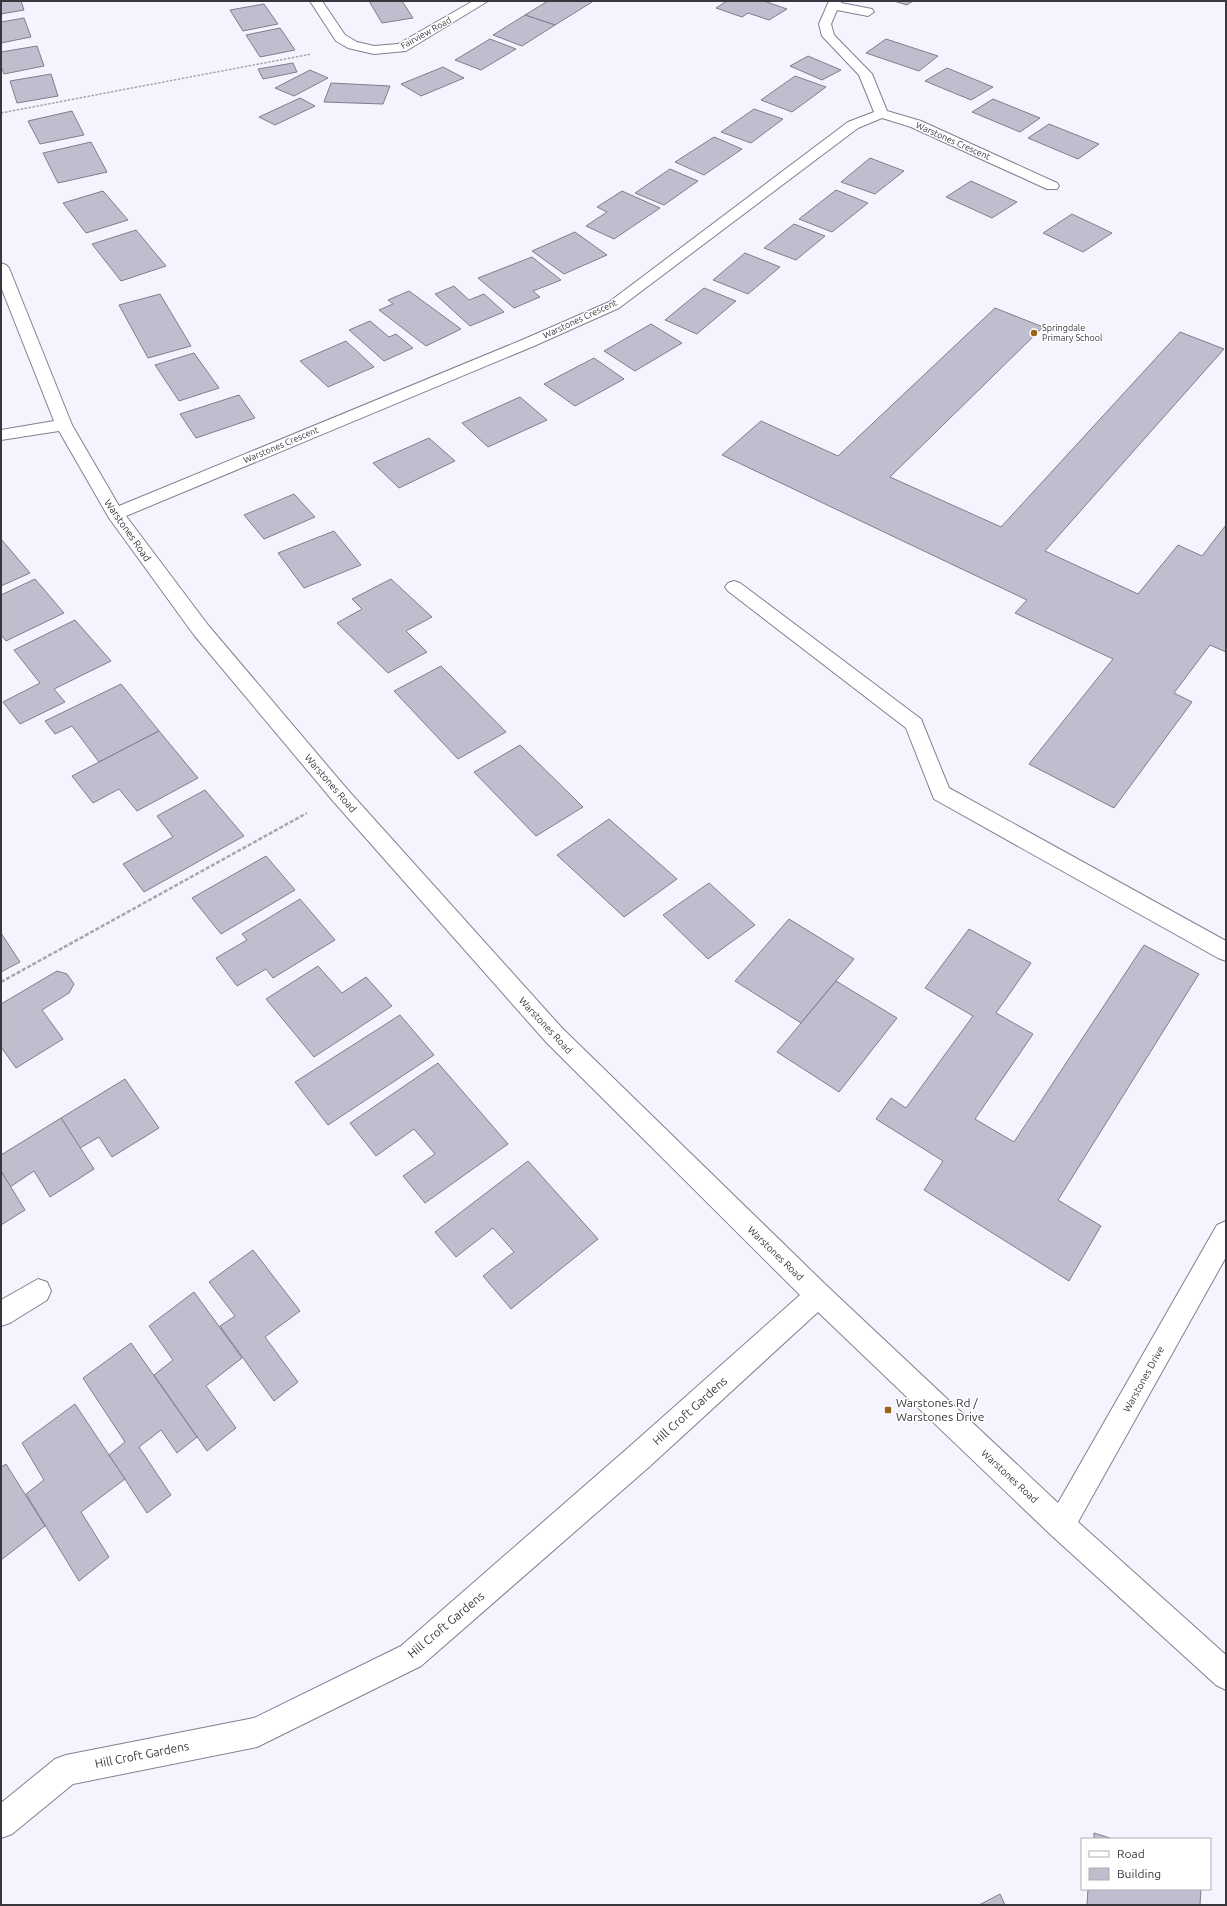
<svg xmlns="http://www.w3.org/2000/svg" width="1227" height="1906" viewBox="0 0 1227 1906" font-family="Ubuntu,sans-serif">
<rect width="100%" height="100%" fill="#f4f3fe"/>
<!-- building -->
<g fill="#bfbece" stroke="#7f7e8d">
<polygon points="1,1 21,1 24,10 1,14"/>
<polygon points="369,1 402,1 413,18 382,23"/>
<polygon points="548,1 590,1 592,2 555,25 525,15"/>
<polygon points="727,1 764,1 787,9 769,20 748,13 742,17 716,8"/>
<polygon points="894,1 913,1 907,5"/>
<polygon points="264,4 278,24 243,31 230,10"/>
<polygon points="525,15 555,25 522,46 493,35"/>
<polygon points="24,18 31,37 1,43 1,22"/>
<polygon points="280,28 295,50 260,57 246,35"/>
<polygon points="490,39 516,49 481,70 455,60"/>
<polygon points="886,39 938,56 919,71 866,53"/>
<polygon points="37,46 44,66 4,74 1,66 1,52"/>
<polygon points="808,56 841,70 822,80 790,66"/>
<polygon points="293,63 297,72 263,79 258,69"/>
<polygon points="443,67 464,78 421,96 401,84"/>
<polygon points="947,68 993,87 971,100 925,81"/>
<polygon points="310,70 328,78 294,96 275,88"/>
<polygon points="51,74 58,96 17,103 10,81"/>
<polygon points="795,76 826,87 792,112 761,100"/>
<polygon points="331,83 390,86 383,104 324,102"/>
<polygon points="300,98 315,106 275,125 259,117"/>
<polygon points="993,99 1040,118 1020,132 972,112"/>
<polygon points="754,109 783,119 751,143 721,132"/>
<polygon points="72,111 84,135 40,144 28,121"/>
<polygon points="1049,124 1099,144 1078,159 1028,138"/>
<polygon points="714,137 742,149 704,175 675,162"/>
<polygon points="91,142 107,172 58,183 43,153"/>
<polygon points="870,158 904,171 875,194 841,182"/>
<polygon points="670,169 698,181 664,205 635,193"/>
<polygon points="971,181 1017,202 992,218 946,197"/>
<polygon points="836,190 868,203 832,232 799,219"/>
<polygon points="103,191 128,220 86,233 63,203"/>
<polygon points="622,191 660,208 614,239 586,226 607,212 597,207"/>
<polygon points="1072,214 1112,233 1083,252 1043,233"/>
<polygon points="794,224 825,236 796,260 764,248"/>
<polygon points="136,230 166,266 121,281 92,244"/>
<polygon points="575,232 607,255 564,274 532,251"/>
<polygon points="745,253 780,267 748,294 713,280"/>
<polygon points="532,257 561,280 533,291 540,297 514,308 478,278"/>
<polygon points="454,286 469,300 484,294 504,312 470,326 435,294"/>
<polygon points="704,288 736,301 697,334 665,320"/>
<polygon points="409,291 461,329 426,346 379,310 393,304 388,300"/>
<polygon points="160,294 191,346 148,358 119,305"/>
<polygon points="995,308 1043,327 890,477 1001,527 1180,332 1224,349 1045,551 1138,594 1178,545 1202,556 1226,525 1226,652 1210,645 1174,693 1192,702 1114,808 1029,764 1113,659 1015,613 1027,600 722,455 761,421 838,456"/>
<polygon points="370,321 389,337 396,334 413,348 384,361 349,330"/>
<polygon points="651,324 682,343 635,371 604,351"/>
<polygon points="346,341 374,367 328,387 300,361"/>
<polygon points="194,353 219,388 179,401 155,365"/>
<polygon points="594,358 624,379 575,406 544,384"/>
<polygon points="239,395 255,418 196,438 180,414"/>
<polygon points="520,397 547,420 488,447 462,423"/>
<polygon points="429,438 455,461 399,488 373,463"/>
<polygon points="294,494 315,517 264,539 244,515"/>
<polygon points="334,531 361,565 304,588 278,553"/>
<polygon points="1,539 30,573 1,586"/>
<polygon points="35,579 64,613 6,641 1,635 1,595"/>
<polygon points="391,579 432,617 406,631 427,652 388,673 337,623 362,609 352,599"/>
<polygon points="75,620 111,661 54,689 65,702 20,724 3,702 40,683 14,650"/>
<polygon points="441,666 506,732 458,759 394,691"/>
<polygon points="121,684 159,731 99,762 72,726 55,734 45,721"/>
<polygon points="159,731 198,778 137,811 119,789 93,803 72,776"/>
<polygon points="520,745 583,807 536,836 474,772"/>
<polygon points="205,790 244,836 144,892 123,864 173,837 157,816"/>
<polygon points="609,819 677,879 624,917 557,855"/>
<polygon points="266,856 295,890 221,934 192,898"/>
<polygon points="709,883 755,925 708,959 663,915"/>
<polygon points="300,899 335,940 273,978 266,969 237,986 216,958 247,940 242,934"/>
<polygon points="789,919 854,959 801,1023 735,981"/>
<polygon points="969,929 1031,963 996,1013 1033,1034 975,1119 1014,1142 1144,945 1199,974 1058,1200 1101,1226 1069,1281 924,1190 943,1161 876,1119 891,1098 906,1108 973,1016 925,988"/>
<polygon points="1,933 20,962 1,972"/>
<polygon points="318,966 342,993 366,977 392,1006 314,1057 266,999"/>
<polygon points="57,971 67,974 74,984 69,993 42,1010 63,1039 16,1068 1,1047 1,1004"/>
<polygon points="836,981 897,1018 839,1092 777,1052"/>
<polygon points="400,1015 434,1055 328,1125 295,1082"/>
<polygon points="438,1063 508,1144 425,1203 403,1176 435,1154 414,1129 376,1156 350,1123"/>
<polygon points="125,1079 159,1128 112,1157 99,1137 80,1148 61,1118"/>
<polygon points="61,1118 94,1169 50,1197 34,1171 10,1187 1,1171 1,1155"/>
<polygon points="528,1161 598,1239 511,1309 483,1276 514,1252 493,1228 456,1257 435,1232"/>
<polygon points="1,1171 25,1210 1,1225"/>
<polygon points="253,1250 300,1311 265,1337 298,1382 274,1401 220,1326 235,1316 209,1282"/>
<polygon points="194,1292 242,1358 206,1386 236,1428 207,1451 154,1375 173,1360 149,1326"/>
<polygon points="131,1343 197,1437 177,1453 161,1430 139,1447 171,1495 147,1513 109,1455 125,1442 83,1378"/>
<polygon points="75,1404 125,1479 81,1512 109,1557 79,1581 26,1494 44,1480 22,1443"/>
<polygon points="6,1464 45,1526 1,1560 1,1467"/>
<polygon points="1094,1833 1113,1839 1094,1839"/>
<polygon points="1088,1889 1201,1889 1200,1905 1087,1905"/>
<polygon points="1000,1894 1005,1905 979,1905"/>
</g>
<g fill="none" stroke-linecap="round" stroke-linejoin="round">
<defs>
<g id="minor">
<polygon points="310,1 322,1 345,35 357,42 374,46 398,44 473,1 488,1 406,51 374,54 348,48 336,41"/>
<polygon points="829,1 842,1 841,3 872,9 874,12 868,16 837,10 831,24 834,35 872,74 887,111 921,121 1057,183 1059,186 1057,189 1047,189 911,127 882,118 858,128 619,308 534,346 126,516 208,625 347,789 562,1028 827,1286 1058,1503 1217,1225 1226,1221 1226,1257 1078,1522 1226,1655 1226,1690 1216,1685 1051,1535 818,1312 649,1467 421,1666 257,1747 73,1784 12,1834 1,1838 1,1803 55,1759 66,1755 254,1718 401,1646 629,1447 800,1295 546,1042 333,801 194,635 109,518 59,431 1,440 1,430 54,421 1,287 1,263 6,265 9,268 72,425 119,506 522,340 609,302 848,122 874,112 859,75 822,36 819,24"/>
<polygon points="734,581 740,583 921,719 949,788 1226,941 1226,961 1218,958 934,799 906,728 728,591 725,587 728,583"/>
<polygon points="38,1279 47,1282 51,1291 47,1300 10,1323 1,1326 1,1300"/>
</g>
</defs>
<!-- minor casing -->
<use href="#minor" stroke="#818190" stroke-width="2"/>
<!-- path-far1 -->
<polyline stroke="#a5a5ae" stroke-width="1.5" stroke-dasharray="2.5 1.5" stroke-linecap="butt" points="1,113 311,54"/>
<!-- path -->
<polyline stroke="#a5a5ae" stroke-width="2.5" stroke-dasharray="4 2" stroke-linecap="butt" points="1,982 307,813"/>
<!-- minor -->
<use href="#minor" fill="#fff" fill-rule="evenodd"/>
</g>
<!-- markers -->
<g fill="#98641a" stroke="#fff" stroke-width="1.5">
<circle cx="1034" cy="333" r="4"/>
<rect x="884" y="1406" width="8" height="8" rx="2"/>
</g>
<g text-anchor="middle" stroke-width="3" stroke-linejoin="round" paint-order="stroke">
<!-- far-street labels -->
<g font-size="9" fill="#37373e" stroke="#fff">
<text transform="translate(426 33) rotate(-29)" y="3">Fairview Road</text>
<text transform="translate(953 141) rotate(24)" y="3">Warstones Crescent</text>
<text transform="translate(580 319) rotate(-25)" y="3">Warstones Crescent</text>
<text transform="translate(281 445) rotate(-23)" y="3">Warstones Crescent</text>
</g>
<!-- far-poi labels -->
<g font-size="9" fill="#37373e" stroke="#fff" text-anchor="start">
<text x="1042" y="331">Springdale<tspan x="1042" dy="10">Primary School</tspan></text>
</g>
<!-- street labels -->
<g font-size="10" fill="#37373e" stroke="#fff">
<text transform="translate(128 530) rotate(55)" y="4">Warstones Road</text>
<text transform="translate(331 783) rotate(49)" y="4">Warstones Road</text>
<text transform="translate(546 1025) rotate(47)" y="4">Warstones Road</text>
<text transform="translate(776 1253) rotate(44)" y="4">Warstones Road</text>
<text transform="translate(1143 1379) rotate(-61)" y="4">Warstones Drive</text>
<text transform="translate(1010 1476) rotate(43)" y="4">Warstones Road</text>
</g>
<!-- near-poi labels -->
<g font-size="12" fill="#37373e" stroke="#fff" text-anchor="start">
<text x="896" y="1407">Warstones Rd /<tspan x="896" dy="14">Warstones Drive</tspan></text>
</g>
<!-- near-street labels -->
<g font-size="12" fill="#37373e" stroke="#fff">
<text transform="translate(690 1411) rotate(-42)" y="4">Hill Croft Gardens</text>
<text transform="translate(446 1625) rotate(-40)" y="4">Hill Croft Gardens</text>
<text transform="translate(142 1755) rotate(-11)" y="4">Hill Croft Gardens</text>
</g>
</g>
<!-- border -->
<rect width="1227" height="1906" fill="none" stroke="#37373e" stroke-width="4"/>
<!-- legend -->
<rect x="1081" y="1838" width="130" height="52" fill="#ffffff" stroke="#afafb2"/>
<rect x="1089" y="1851" width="20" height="6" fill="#ffffff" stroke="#afafb2"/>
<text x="1117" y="1858" font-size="12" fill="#37373e">Road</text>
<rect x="1089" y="1868" width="20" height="12" fill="#bfbece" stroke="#afafb2"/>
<text x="1117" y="1878" font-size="12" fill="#37373e">Building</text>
</svg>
